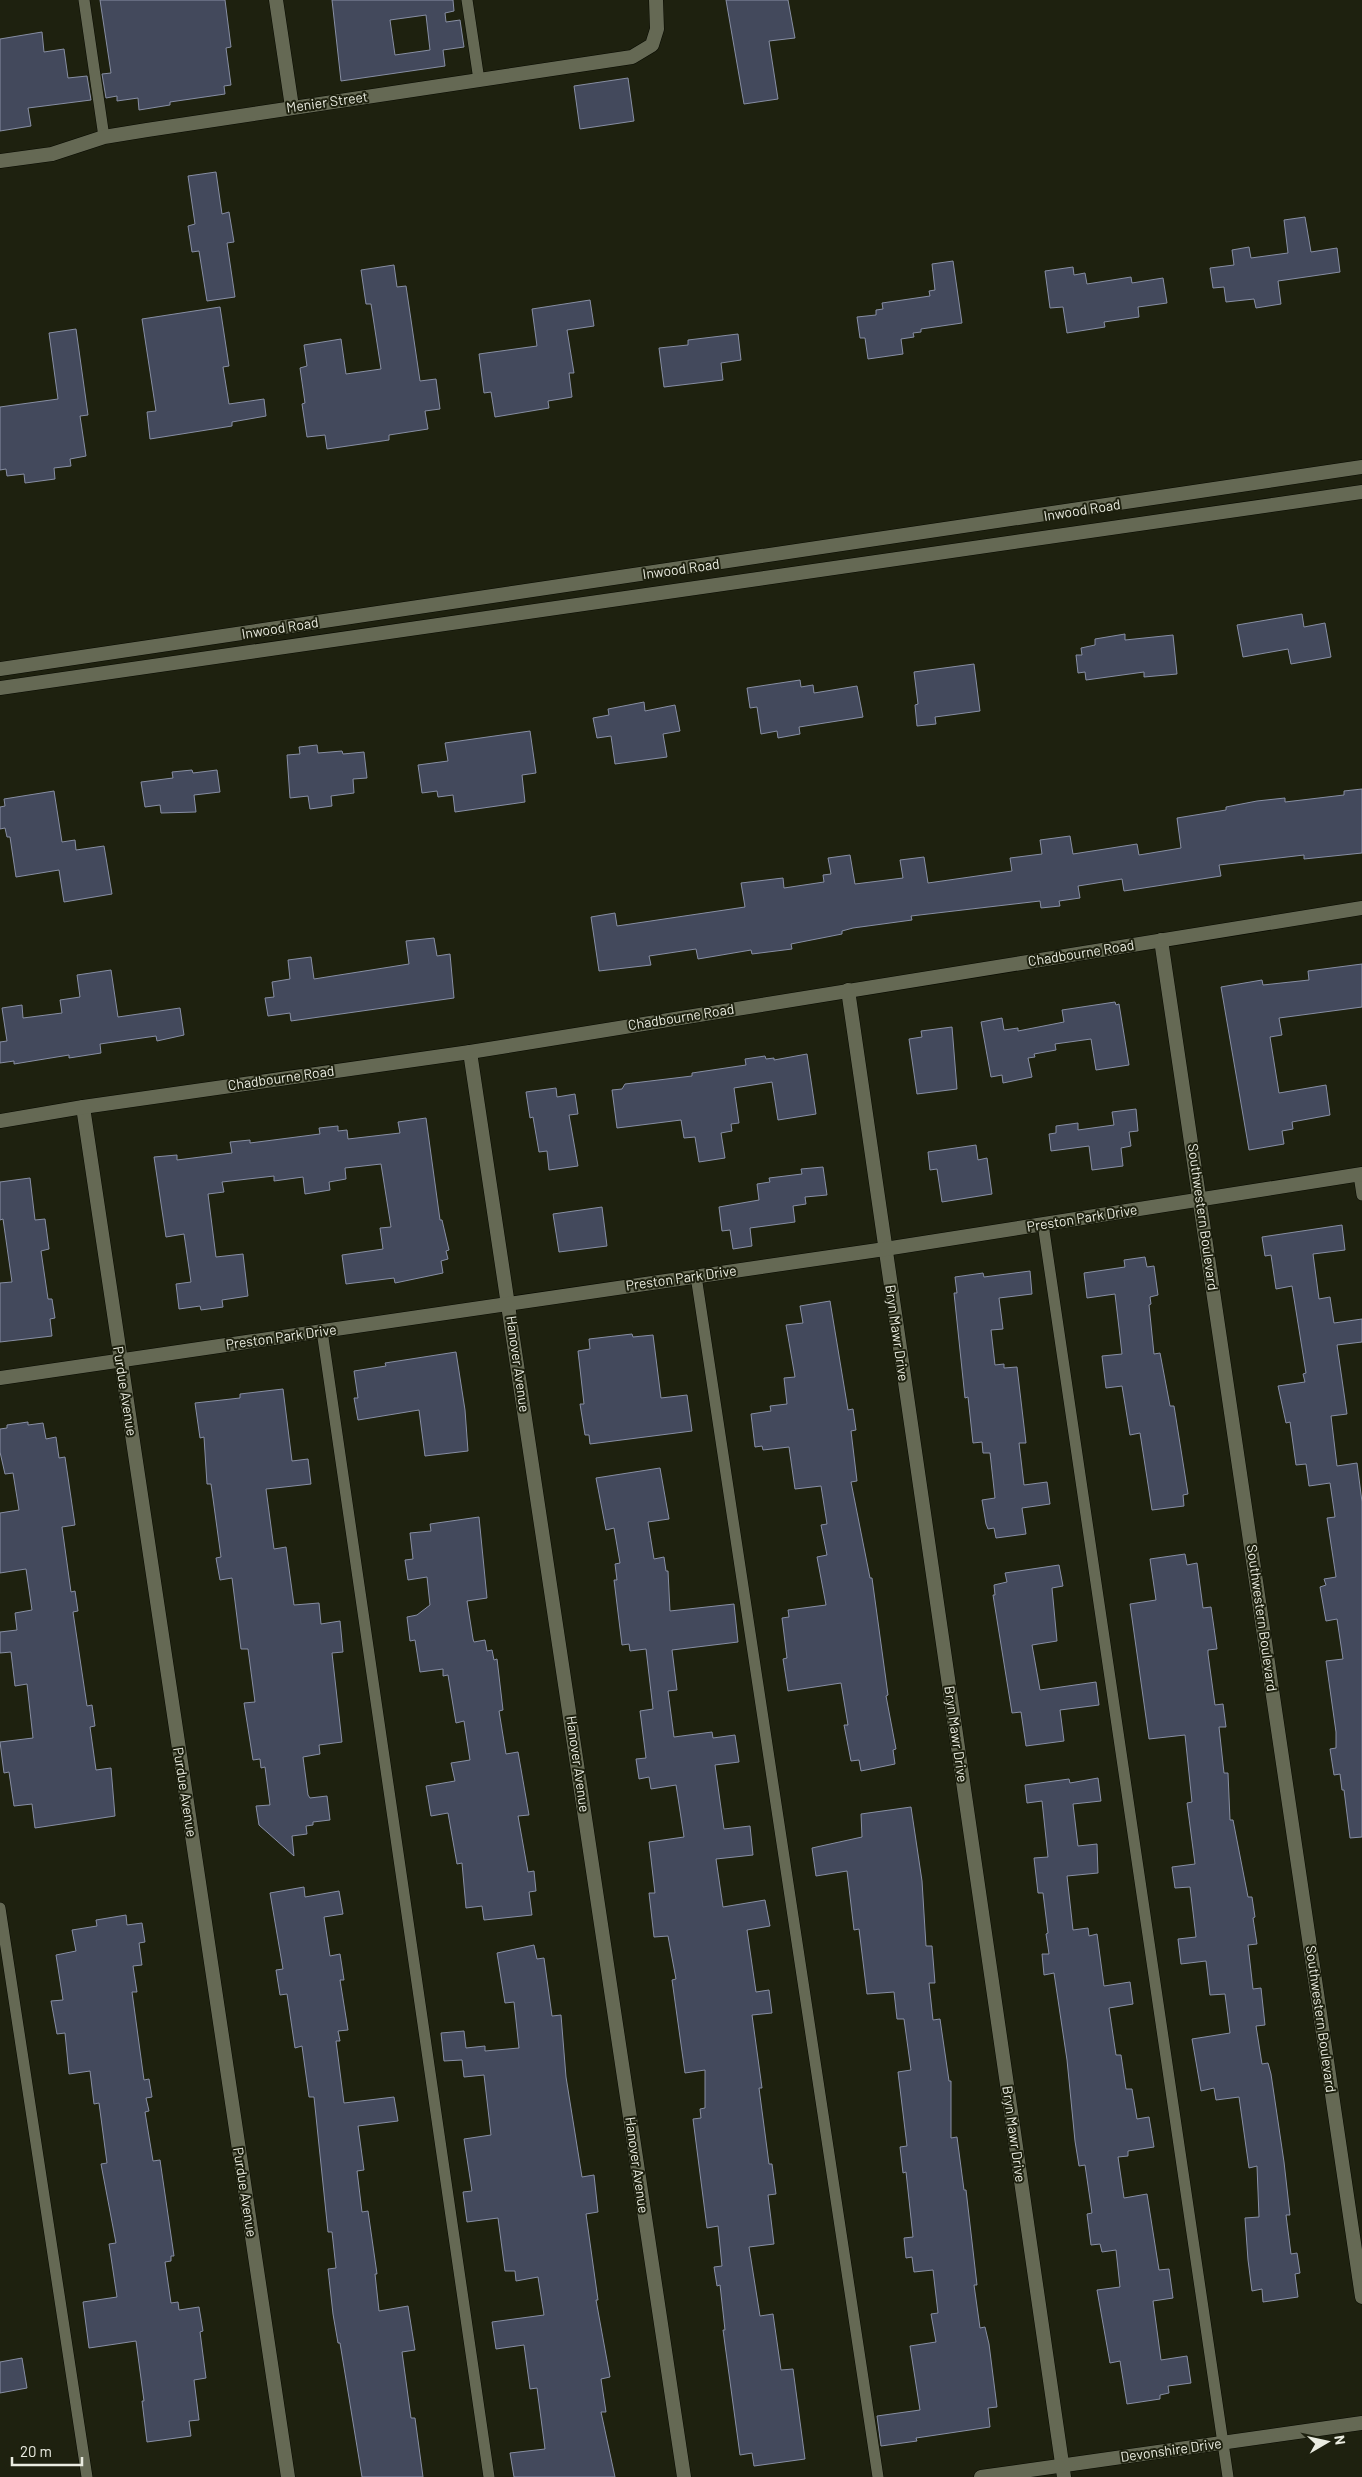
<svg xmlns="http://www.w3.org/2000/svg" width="1362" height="2477" viewBox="0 0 1362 2477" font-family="Barlow,sans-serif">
<rect width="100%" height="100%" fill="#1e210f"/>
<!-- building -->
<g fill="#43495c" stroke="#878ea3" fill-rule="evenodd">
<polygon points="100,0 225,0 231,47 226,48 231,85 224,86 225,94 170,102 170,105 139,110 138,98 117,101 117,96 106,98 102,74 111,73"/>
<path d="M332,0H453L454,11L445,13L446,22L460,20L464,47L443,50L445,66L341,81ZM426,15L430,50L395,55L390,20Z"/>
<polygon points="726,0 788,0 795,38 769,41 778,99 744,104"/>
<polygon points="42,32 44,52 64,49 68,78 87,76 91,100 28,108 31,126 0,131 0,39"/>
<polygon points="628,78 634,121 580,129 574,86"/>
<polygon points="216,172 222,214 229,212 234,242 227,243 235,297 207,301 199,251 192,252 188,226 195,224 188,176"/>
<polygon points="1305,217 1311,252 1337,248 1340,272 1278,281 1281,304 1256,308 1254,299 1226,302 1224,287 1213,288 1210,268 1234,265 1232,250 1249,247 1251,258 1288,253 1284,220"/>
<polygon points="953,261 962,323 921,329 921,332 913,333 914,337 901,339 903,354 868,359 865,338 860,338 857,317 876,315 876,310 883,309 882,303 930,296 929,291 935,290 932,264"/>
<polygon points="394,265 397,287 406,286 420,381 436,379 440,409 425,411 428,429 389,435 389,440 327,449 325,435 307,437 302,404 305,403 300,368 307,366 304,345 341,339 346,374 381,369 371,304 366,304 361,270"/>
<polygon points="1073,267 1074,275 1085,273 1087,284 1131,277 1132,283 1163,278 1167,303 1138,307 1139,317 1104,322 1105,327 1067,333 1063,307 1050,308 1045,271"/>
<polygon points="590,300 594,326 567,330 574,373 569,373 572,397 548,401 549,408 495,417 491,392 484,393 479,354 537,346 532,309"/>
<polygon points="220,307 229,366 223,367 229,404 264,399 266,416 232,422 232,426 150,439 147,412 156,411 142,319"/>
<polygon points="76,329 88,415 80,416 86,456 70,459 71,466 54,468 55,479 25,483 24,474 7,476 6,469 0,470 0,407 58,399 49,333"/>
<polygon points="738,334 741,360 721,363 723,380 664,387 659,348 688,345 688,340"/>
<polygon points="1302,614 1304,627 1325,623 1331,657 1291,664 1288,649 1243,657 1237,625"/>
<polygon points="1125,634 1125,640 1173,635 1177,674 1144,677 1144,672 1086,680 1085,672 1078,673 1076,655 1082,655 1081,648 1095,645 1095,639"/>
<polygon points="974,664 980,711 935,717 936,724 917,726 915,705 918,704 914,672"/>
<polygon points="800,680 801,687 813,685 814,693 857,686 863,717 799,727 800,734 778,738 777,731 761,734 757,707 750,708 747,688"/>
<polygon points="644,702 645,711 675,705 680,731 663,734 667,757 615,764 611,736 597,738 593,718 609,715 608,709"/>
<polygon points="530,731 536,773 522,775 525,802 455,812 453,795 438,797 437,791 422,793 418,765 448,761 445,743"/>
<polygon points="317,745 318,753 342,751 343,754 364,752 367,778 353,779 354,793 331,796 332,806 310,809 308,796 290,798 287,755 300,754 299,747"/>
<polygon points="192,770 193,773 217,770 220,792 194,795 196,812 161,813 160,805 145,807 141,782 173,778 172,772"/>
<polygon points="1362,789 1362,853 1304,859 1304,855 1219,865 1221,876 1124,891 1122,879 1078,886 1080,898 1059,901 1060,906 1041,908 1040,901 911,916 912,920 853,928 842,931 842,934 791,944 792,949 752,954 751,950 698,959 696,949 649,956 651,965 599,971 591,917 615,913 617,926 745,907 741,883 783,878 784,888 824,882 823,875 831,874 828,858 850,855 855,884 903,878 900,860 924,857 928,883 1012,871 1010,858 1042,854 1040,840 1070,836 1073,854 1137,844 1139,855 1181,848 1177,818 1226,810 1226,807 1257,801 1285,798 1285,802 1344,795 1344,791"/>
<polygon points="54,791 62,842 75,840 76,850 104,846 112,894 64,902 59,870 16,877 10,837 7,837 5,828 0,829 0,807 5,806 4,799"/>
<polygon points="434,938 437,956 450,954 454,998 291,1021 290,1013 268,1016 265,998 274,997 272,982 290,979 288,960 311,957 314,979 409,964 406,941"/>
<polygon points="1362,964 1362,1007 1279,1018 1282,1035 1270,1037 1279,1093 1326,1085 1330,1115 1292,1122 1293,1129 1282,1131 1284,1144 1249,1150 1221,987 1262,980 1263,985 1309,980 1308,971"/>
<polygon points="111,970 118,1017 180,1008 184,1035 157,1041 156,1036 100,1044 101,1053 69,1058 69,1055 14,1064 14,1061 0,1063 0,1042 7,1041 2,1008 22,1005 23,1018 62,1013 60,1000 80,997 77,975"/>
<polygon points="1115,1002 1116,1005 1119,1004 1129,1065 1096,1070 1091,1039 1055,1044 1056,1050 1034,1054 1035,1057 1028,1058 1032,1077 1003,1083 1002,1075 991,1077 981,1022 1002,1018 1004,1030 1018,1028 1018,1031 1064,1022 1062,1010"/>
<polygon points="952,1027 957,1089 917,1094 909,1039 922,1037 921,1031"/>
<polygon points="807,1054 816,1114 778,1120 772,1082 734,1088 739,1123 731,1124 732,1131 721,1133 725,1158 699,1162 695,1137 684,1138 681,1120 617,1128 612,1090 622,1089 625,1084 692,1076 692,1073 746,1065 745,1059 765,1056 766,1059 774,1058 774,1060"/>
<polygon points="556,1088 557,1097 575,1094 578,1114 569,1115 578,1166 549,1170 547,1151 539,1152 533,1117 530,1118 526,1092"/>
<polygon points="1136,1109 1138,1131 1129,1132 1131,1146 1121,1148 1123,1166 1092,1170 1089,1146 1051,1151 1049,1134 1056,1133 1056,1126 1078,1123 1078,1130 1114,1125 1112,1112"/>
<polygon points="426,1118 440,1220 442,1220 449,1250 446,1251 448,1259 441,1261 443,1273 395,1283 394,1278 346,1284 342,1255 383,1249 380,1228 391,1227 381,1164 345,1168 346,1179 329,1182 330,1190 305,1194 303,1177 274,1181 274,1176 222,1182 224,1192 208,1194 216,1257 243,1254 248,1296 222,1300 223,1307 201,1310 200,1306 179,1309 176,1284 191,1282 184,1234 166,1237 154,1157 177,1155 177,1160 232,1153 230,1142 250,1140 250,1143 320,1134 319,1128 338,1126 338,1131 347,1130 348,1139 400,1133 398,1122"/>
<polygon points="976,1145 978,1160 987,1158 992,1194 942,1202 937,1169 930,1170 928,1152"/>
<polygon points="823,1167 827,1195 805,1197 806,1204 793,1206 795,1222 750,1228 752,1246 733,1249 730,1230 722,1231 719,1207 759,1200 757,1184 770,1182 769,1178 802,1174 801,1169"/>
<polygon points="30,1178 35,1220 45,1219 49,1249 41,1251 48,1299 52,1299 55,1318 50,1319 52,1336 0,1342 0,1283 12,1282 3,1219 0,1220 0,1182"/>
<polygon points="602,1207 607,1246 559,1252 553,1214"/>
<polygon points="1342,1225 1345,1250 1313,1254 1319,1299 1330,1297 1334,1323 1362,1319 1362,1342 1337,1345 1347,1414 1331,1416 1337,1466 1357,1463 1362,1502 1362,1837 1350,1838 1344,1790 1342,1790 1340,1774 1334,1775 1330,1749 1336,1748 1336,1732 1326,1661 1343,1659 1337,1619 1326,1621 1320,1587 1326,1585 1324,1579 1336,1577 1327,1518 1335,1517 1330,1483 1309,1486 1306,1464 1296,1465 1290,1422 1286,1423 1278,1386 1305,1382 1303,1374 1306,1373 1292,1286 1276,1289 1271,1255 1265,1256 1262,1237"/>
<polygon points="1145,1257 1147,1267 1154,1266 1158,1295 1150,1297 1151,1304 1149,1305 1154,1354 1160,1353 1170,1406 1174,1406 1188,1494 1183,1495 1184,1506 1152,1510 1140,1433 1130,1435 1122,1386 1106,1388 1102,1356 1122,1354 1115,1294 1087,1298 1084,1273 1125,1267 1124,1260"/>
<polygon points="1030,1271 1032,1294 999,1298 1003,1329 991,1330 995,1365 1004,1364 1004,1368 1017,1367 1026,1443 1019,1443 1024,1485 1047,1482 1050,1504 1022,1508 1026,1534 996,1538 994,1528 988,1529 986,1524 982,1500 995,1498 990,1453 983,1453 982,1442 973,1443 968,1397 965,1398 954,1293 957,1293 955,1277 983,1273 984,1277"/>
<polygon points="830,1301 848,1410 853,1409 856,1430 851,1431 857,1481 851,1482 870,1578 872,1578 888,1695 886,1696 896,1749 893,1750 895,1764 861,1771 859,1760 851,1761 844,1725 848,1725 841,1683 788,1691 783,1659 787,1658 782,1618 789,1617 788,1610 826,1605 817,1557 827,1555 821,1525 827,1524 821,1486 795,1489 789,1447 763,1450 762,1446 755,1447 751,1414 771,1411 770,1406 787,1404 784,1378 795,1377 786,1325 803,1323 800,1306"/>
<polygon points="632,1334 633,1337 653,1335 661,1398 687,1395 692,1431 590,1444 589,1435 585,1435 580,1404 584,1404 578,1351 590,1349 589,1339"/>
<polygon points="456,1352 465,1410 468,1451 425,1456 419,1410 358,1420 354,1398 358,1398 354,1371 386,1366 385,1363"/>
<polygon points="283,1389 292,1461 308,1459 311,1484 266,1489 274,1549 286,1547 294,1605 319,1603 321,1624 340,1621 343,1652 332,1653 342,1742 319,1745 320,1754 303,1757 308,1795 310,1798 327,1796 330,1820 313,1822 313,1825 306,1826 307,1834 292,1836 294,1856 259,1825 256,1806 270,1805 265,1767 261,1768 260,1759 253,1760 244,1703 255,1702 248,1649 241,1649 232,1578 220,1580 216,1558 221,1557 211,1484 207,1484 204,1437 200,1438 195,1403 240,1398 240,1394"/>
<polygon points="28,1422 28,1425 43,1423 46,1439 56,1437 59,1458 65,1457 75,1525 62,1527 71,1592 75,1591 78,1611 73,1612 87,1706 92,1705 95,1726 90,1727 96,1770 111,1768 115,1816 35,1828 32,1804 14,1806 9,1772 4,1773 0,1742 33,1738 27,1684 15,1686 11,1652 0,1653 0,1632 17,1630 15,1613 32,1610 26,1569 0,1573 0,1513 19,1510 13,1473 5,1474 0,1452 0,1429 7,1428 7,1425"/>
<polygon points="660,1468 669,1519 648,1522 654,1559 664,1557 666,1571 668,1571 670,1611 734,1604 738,1642 672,1650 677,1690 668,1691 674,1737 712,1732 713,1738 735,1735 739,1762 715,1765 721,1808 724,1829 750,1826 753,1855 716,1859 723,1907 765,1900 770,1926 747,1930 756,1992 769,1990 772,2013 752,2015 762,2088 759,2088 769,2164 772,2164 776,2194 768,2195 774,2244 749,2247 760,2316 773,2314 781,2370 793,2369 805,2459 754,2466 752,2453 740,2455 723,2330 725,2330 720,2285 717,2286 714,2267 722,2266 718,2226 707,2228 693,2119 701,2118 700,2109 705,2108 705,2070 685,2073 672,1980 676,1979 668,1936 654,1937 649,1893 655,1893 649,1842 684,1837 676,1785 651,1789 649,1777 639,1779 636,1759 646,1758 640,1711 653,1709 646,1649 630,1651 629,1644 622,1645 614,1580 617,1580 615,1564 620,1563 614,1528 606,1530 596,1478"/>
<polygon points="479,1517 487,1598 467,1601 473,1639 474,1642 485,1640 487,1651 492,1650 494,1660 497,1659 503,1710 499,1711 506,1754 518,1752 529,1815 518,1816 528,1872 534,1871 536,1891 529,1892 532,1915 484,1920 482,1906 466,1908 462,1863 457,1864 448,1813 431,1816 426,1786 455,1781 451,1763 470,1760 464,1721 456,1723 448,1675 443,1676 443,1669 420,1672 415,1640 410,1641 407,1617 417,1615 430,1605 427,1577 408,1580 405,1560 413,1559 410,1533 431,1531 430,1524"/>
<polygon points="1185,1554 1187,1565 1197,1563 1203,1608 1211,1607 1217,1649 1208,1650 1208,1654 1215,1705 1223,1704 1226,1727 1219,1727 1224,1773 1228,1773 1230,1820 1233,1820 1248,1897 1252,1897 1255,1917 1253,1918 1257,1944 1248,1945 1253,1989 1261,1988 1265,2025 1256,2026 1262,2064 1268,2063 1271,2074 1284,2162 1290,2215 1286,2215 1291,2254 1297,2253 1300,2273 1295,2274 1298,2297 1263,2302 1262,2289 1252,2291 1248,2260 1245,2218 1259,2217 1257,2166 1249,2168 1239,2097 1216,2100 1214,2088 1201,2091 1192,2039 1230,2033 1225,1994 1210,1995 1206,1961 1181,1964 1178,1939 1196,1937 1190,1887 1175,1888 1172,1867 1195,1864 1187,1803 1192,1802 1185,1735 1149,1739 1130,1604 1156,1600 1150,1559"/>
<polygon points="1059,1565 1063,1586 1052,1588 1057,1641 1032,1645 1040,1690 1096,1682 1099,1705 1060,1710 1064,1741 1026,1746 1021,1712 1012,1713 993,1595 995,1595 994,1585 1007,1582 1005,1573"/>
<polygon points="1098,1778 1101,1801 1073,1804 1078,1846 1097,1844 1098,1873 1067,1876 1073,1930 1088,1928 1089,1936 1097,1934 1104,1986 1130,1982 1133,2004 1109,2008 1116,2055 1121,2055 1126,2089 1132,2089 1137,2119 1149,2117 1154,2147 1128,2151 1128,2156 1118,2157 1124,2198 1147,2194 1159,2270 1169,2269 1173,2298 1153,2301 1161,2360 1187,2356 1191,2383 1168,2386 1169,2393 1160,2395 1160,2399 1127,2404 1120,2361 1110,2363 1097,2290 1120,2287 1116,2250 1102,2252 1100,2244 1091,2245 1087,2214 1092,2213 1085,2165 1079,2166 1075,2141 1067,2060 1054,1973 1044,1975 1042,1954 1049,1954 1046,1934 1048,1933 1043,1893 1038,1893 1034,1858 1048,1857 1042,1801 1027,1803 1025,1785 1069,1779 1070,1783"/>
<polygon points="911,1807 922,1881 926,1946 932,1946 935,1983 929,1983 933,2020 940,2019 949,2081 951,2081 951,2138 957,2137 964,2190 966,2190 977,2285 974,2285 980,2328 985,2327 989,2344 997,2407 988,2408 990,2427 916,2438 917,2441 881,2446 877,2416 920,2410 910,2346 936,2342 931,2314 938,2313 933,2270 914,2272 912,2257 906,2258 904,2238 913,2237 906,2172 903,2173 900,2147 907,2146 898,2072 911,2070 904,2019 897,2019 894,1992 867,1994 859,1929 854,1930 847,1871 816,1876 812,1848 862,1837 861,1814"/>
<polygon points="304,1887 305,1897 339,1891 343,1914 324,1917 330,1956 340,1954 344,1980 340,1980 348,2030 338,2031 340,2041 336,2041 344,2103 394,2097 398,2121 358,2126 364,2170 357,2171 362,2212 368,2211 377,2274 375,2274 379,2311 408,2306 415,2350 402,2352 411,2418 415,2418 423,2477 362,2477 340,2343 338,2343 333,2314 328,2269 336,2268 332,2232 328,2232 314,2097 309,2097 302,2046 295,2048 287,1994 280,1995 276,1970 283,1969 270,1893"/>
<polygon points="126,1915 127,1925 142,1923 145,1942 139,1943 142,1965 133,1966 137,1992 132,1992 144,2080 149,2079 152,2097 146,2098 149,2111 145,2112 153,2161 160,2160 174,2256 171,2256 171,2261 165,2262 171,2303 178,2302 179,2310 199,2307 203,2331 200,2332 206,2378 194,2380 199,2420 189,2421 191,2436 147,2442 142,2401 144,2401 136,2341 89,2348 83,2302 117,2297 109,2244 116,2243 101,2164 107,2163 99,2103 94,2104 90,2071 69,2074 65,2033 57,2034 51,2001 63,2000 56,1955 76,1951 72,1930 97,1926 96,1920"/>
<polygon points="534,1945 537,1959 544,1958 552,2016 561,2015 566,2077 582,2177 594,2175 598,2212 586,2214 598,2300 596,2300 610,2377 601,2379 606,2412 601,2412 615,2477 514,2477 510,2453 545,2449 537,2388 530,2389 524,2345 496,2349 492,2322 544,2315 538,2277 516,2281 515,2271 505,2271 498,2218 467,2222 463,2192 472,2191 464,2139 491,2135 484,2075 464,2077 462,2060 444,2061 441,2033 464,2031 466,2048 485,2046 485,2051 519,2048 514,2002 505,2003 497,1953"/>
<polygon points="22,2358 27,2388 0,2393 0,2362"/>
</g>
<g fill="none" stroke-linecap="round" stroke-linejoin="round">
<defs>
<g id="service">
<polyline points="84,0 104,137"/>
<polyline points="467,0 479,80"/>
<polyline points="1359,1175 1362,1195"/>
<polyline points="1043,1224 1228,2477"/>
<polyline points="696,1276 878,2477"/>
<polyline points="322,1331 489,2477"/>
<polyline points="0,1908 87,2477"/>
</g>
<g id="minor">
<polyline points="276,0 292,107"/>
<polyline points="0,161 52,154 104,137 147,130 632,57 652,45 657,29 656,0"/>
<polyline points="1161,940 1362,2297"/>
<polyline points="848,990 1064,2477"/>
<polyline points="470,1052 684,2477"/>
<polyline points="83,1107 288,2477"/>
<polyline points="0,1121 83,1107 470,1052 1362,908"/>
<polyline points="0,1378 885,1249 1362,1174"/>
</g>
<polyline id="tertiary" points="981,2477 1362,2423"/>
<g id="secondary">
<polyline points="0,669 1362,467"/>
<polyline points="0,688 1362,492"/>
</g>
</defs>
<!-- service casing -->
<use href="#service" stroke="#080a00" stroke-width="12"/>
<!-- minor casing -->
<use href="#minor" stroke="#080a00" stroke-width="15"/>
<!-- tertiary casing -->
<use href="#tertiary" stroke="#080a00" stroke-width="15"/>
<!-- secondary casing -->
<use href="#secondary" stroke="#080a00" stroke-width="15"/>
<!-- service -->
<use href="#service" stroke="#656954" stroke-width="11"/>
<!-- minor -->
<use href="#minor" stroke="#656954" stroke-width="14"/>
<!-- tertiary -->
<use href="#tertiary" stroke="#656954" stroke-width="14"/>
<!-- secondary -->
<use href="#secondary" stroke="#656954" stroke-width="14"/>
</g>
<g text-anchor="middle" stroke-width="4" stroke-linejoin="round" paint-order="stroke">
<!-- street labels -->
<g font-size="14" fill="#eaece1" stroke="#1e210f">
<text transform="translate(327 102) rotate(-8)" y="5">Menier Street</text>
<text transform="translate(1082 510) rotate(-9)" y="5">Inwood Road</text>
<text transform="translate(681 569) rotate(-8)" y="5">Inwood Road</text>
<text transform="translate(280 628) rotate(-9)" y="5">Inwood Road</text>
<text transform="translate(1081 953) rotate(-9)" y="5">Chadbourne Road</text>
<text transform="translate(681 1017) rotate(-9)" y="5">Chadbourne Road</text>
<text transform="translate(281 1078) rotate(-8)" y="5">Chadbourne Road</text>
<text transform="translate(1203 1217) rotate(82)" y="5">Southwestern Boulevard</text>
<text transform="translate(1082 1218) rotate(-9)" y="5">Preston Park Drive</text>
<text transform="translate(681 1278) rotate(-8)" y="5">Preston Park Drive</text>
<text transform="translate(897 1333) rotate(82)" y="5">Bryn Mawr Drive</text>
<text transform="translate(281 1337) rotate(-8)" y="5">Preston Park Drive</text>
<text transform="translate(518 1364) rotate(82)" y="5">Hanover Avenue</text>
<text transform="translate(125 1391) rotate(81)" y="5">Purdue Avenue</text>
<text transform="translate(1262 1618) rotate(82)" y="5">Southwestern Boulevard</text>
<text transform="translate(956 1734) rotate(82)" y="5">Bryn Mawr Drive</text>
<text transform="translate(578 1764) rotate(82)" y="5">Hanover Avenue</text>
<text transform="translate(185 1792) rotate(81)" y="5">Purdue Avenue</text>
<text transform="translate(1321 2019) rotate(82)" y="5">Southwestern Boulevard</text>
<text transform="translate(1014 2134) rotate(82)" y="5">Bryn Mawr Drive</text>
<text transform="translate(637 2165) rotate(82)" y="5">Hanover Avenue</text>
<text transform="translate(245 2192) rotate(81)" y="5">Purdue Avenue</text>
<text transform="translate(1171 2450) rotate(-8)" y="5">Devonshire Drive</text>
</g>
</g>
<!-- north arrow -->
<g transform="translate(1327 2442) rotate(81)" stroke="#1e210f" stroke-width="4" paint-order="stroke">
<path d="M0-4L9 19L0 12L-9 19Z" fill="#eaece1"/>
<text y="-8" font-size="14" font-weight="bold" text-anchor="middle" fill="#eaece1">N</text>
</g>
<!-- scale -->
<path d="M12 2457v8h70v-8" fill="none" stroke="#eaece1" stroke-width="2.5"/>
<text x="20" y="2457" font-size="15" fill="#eaece1" stroke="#1e210f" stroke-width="4" paint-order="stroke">20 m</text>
</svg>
